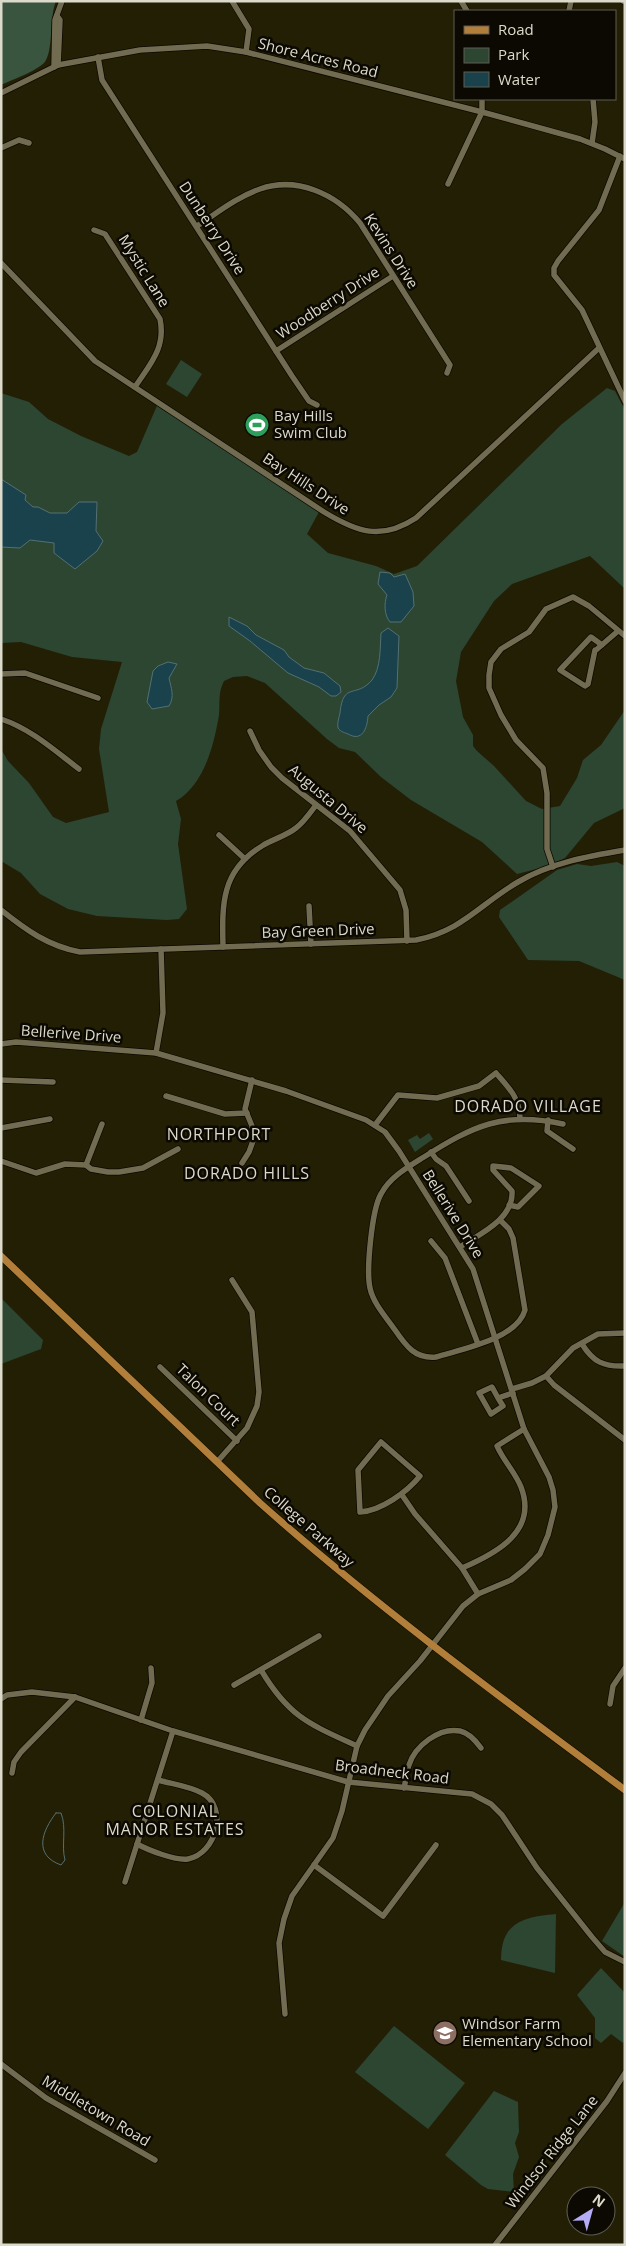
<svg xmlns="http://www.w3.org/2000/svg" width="626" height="2246" viewBox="0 0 626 2246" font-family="'Open Sans',sans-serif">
<rect width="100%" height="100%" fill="#231f05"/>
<!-- green -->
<g fill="#2c4632">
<polygon points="181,360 202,374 187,397 166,384"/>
<path d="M607,388L615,391L625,410V589L590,556L512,584L494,601L461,652L456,681L463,717L473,735V746L477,751L494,766L526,801L542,809L560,806L577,778L583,760L601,745L625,710V808L594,823L565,858L548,866L517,874L482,842L411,800L381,777L355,752L339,748L327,739L265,683L247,676L233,677L224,681C218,692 220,703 219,715C214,745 204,785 176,801L181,819L178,844L187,909L179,919L167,920L97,916L68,909L40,894L21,873L1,861V749L8,761L29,783L53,817L66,823L109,812L99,749L101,729L122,662L72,657L21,642L1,643V393L29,402L48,419L81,436L129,456L137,452L159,401L214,443L320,510L307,534L328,553L376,566L394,574L417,566L562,424Z"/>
<polygon points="617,862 625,866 625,980 579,961 528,960 499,917 500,910 557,870 577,864 591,866"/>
<polygon points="429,1133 433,1139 415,1152 408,1140 417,1135 420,1139"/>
<polygon points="1,1298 43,1340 41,1349 1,1364"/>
<polygon points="625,1902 625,1957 602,1941"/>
<path d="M556,1914L555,1973L501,1960C501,1921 525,1917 556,1914Z"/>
<polygon points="601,1968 625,1993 625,2039 623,2043 611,2034 601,2043 595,2038 595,2018 577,1995"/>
<polygon points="394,2026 465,2083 428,2129 355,2072"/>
<polygon points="494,2091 518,2102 519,2132 515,2143 519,2157 513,2174 514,2192 488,2189 481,2185 445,2155"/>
</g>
<!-- forest -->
<path fill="#39543f" d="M1,1H56C49,17 54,52 44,63C36,71 12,80 1,85Z"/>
<!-- water -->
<g fill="#1a424d" stroke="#547072">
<polygon points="1,479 26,495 25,500 33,507 38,507 50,513 67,513 79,502 97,502 96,531 103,541 97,551 75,569 54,553 54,543 30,540 20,548 1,547"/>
<path d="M380,572L390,573L394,577L405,574L406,576L413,592L414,606L401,622H390C384,615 384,603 387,595L378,584Z"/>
<polygon points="229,617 247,626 256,635 284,650 289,657 304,668 324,673 340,686 341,692 336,696 331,696 319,687 288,673 250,641 229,626"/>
<path d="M388,628L399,636L397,688L391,697L379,705L368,716C367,729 362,742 348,734C343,732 341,732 338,728C337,722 339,718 340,713C343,681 356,699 372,680C381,668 380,648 381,633Z"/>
<path d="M168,662L177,664L169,678C171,688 175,696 169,706L152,709L147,702L153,671L158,666Z"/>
</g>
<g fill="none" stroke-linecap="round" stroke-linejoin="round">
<!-- stream -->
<path stroke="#547072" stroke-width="1" d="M56,1813H61C67,1828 61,1846 65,1860L61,1865C33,1855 42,1831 56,1813Z"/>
<defs>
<g id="minor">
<polyline points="232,1 249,29 246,52"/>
<polyline points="461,1 467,11"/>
<polyline points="623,1 625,2"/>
<polyline points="569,11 571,1"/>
<polyline points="57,16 60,20 58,65"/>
<polyline points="98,57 102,80 292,376 309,401 317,405"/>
<polyline points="54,67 55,20 62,1"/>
<polyline points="1,93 58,65 140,50 207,46 246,52 482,112 580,139 605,149 625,159"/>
<polyline points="592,143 595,122 593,99"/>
<polyline points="1,148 19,140 29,143"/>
<polyline points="620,156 599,210 558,261 554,268 554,275 582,310 625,401"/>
<polyline points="448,184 482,112 482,99"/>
<path d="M197,226C217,213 237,197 260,189C297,176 336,194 360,223L450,365L447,373"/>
<path d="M94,230L105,234L160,319C166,348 150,364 135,387"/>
<path d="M1,263L95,361L324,512C357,532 381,541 416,518L599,348"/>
<polyline points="276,351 393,276"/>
<polyline points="602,645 591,637 560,670 585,686 588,684 595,650 596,650 618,631"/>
<polyline points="1,674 25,673 98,698"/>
<path d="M1,719C31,729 54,750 79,769"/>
<polyline points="250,731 259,750 271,767 282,778 350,831 400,890 406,910 407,941"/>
<polyline points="219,835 245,859"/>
<polyline points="553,867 547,849 547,793 543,768 516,740 501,715 489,688 489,675 491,662 501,649 529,632 546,609 573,597 589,606 625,636"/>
<polyline points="309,906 311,944"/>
<path d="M1,910C26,930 48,946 80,952L416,940C462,931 480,904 518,882C550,863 589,856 625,850"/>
<path d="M223,947C222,904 221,871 262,846C273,839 286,836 296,828C304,822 310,813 316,805"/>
<polyline points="1,1044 16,1042 156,1053 286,1091 366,1120 385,1132 399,1151 473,1269 524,1429 549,1477 553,1490 555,1507 548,1535 540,1554 525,1569 511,1580 478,1594 463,1606 420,1661 388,1696 365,1730 357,1746 342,1811 333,1838 292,1896 284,1919 279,1943 285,2014"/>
<polyline points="156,1053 163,1013 161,949"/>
<polyline points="1,1080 53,1082"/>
<polyline points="166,1096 225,1114 247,1113"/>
<polyline points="548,1120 547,1131 573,1149"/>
<path d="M375,1125L398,1095L437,1098L479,1086L496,1073C509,1088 520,1098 520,1119"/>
<polyline points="1,1128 50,1119"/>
<polyline points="431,1152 436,1159 446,1166 469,1201"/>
<polyline points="1,1161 36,1173 65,1164 86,1165 91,1169 108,1172 119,1172 143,1168 178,1149"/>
<polyline points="242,1163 249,1152 253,1141 252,1126 245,1109 252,1080"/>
<polyline points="86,1165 102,1124"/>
<path d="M500,1220L509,1229L513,1238L525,1310C517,1339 462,1349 436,1357C415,1359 406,1346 395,1330C386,1317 373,1303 370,1288C366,1270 372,1209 381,1194C390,1177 408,1167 424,1157C473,1126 503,1111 563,1124"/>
<polyline points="431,1241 445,1258 478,1344"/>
<path d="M460,1247C480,1234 514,1219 512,1191L493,1170V1166L511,1168L539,1186L518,1207L509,1205"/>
<path d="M582,1344C593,1362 604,1367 625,1366"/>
<polyline points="160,1367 237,1441"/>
<polyline points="546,1376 554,1385 625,1440"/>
<polyline points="512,1389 532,1383 546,1376 573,1348 598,1334 625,1333"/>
<polyline points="498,1398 503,1406 491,1414 479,1393 492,1387 498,1398 513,1393"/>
<path d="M381,1442L420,1476C407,1492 381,1511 360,1512L358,1470Z"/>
<polyline points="217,1462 247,1428 257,1406 259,1392 252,1312 232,1280"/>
<polyline points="402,1495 415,1514 462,1568 478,1594"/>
<path d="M462,1568C497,1553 538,1531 521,1487C515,1472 503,1460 497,1446L524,1429"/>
<path d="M261,1670C289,1717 309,1724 357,1746"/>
<polyline points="234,1685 319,1636"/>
<polyline points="1,1699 7,1695 32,1692 75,1697 173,1731 348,1782 472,1794 491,1804 502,1815 537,1868 592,1937 605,1952 625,1962"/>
<polyline points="610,1704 613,1686 625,1668"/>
<polyline points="141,1720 152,1683 151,1668"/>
<polyline points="12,1773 14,1762 21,1752 75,1697"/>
<path d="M404,1788C406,1781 406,1772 409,1765C415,1746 439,1727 460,1731C469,1733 476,1741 481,1748"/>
<path d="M137,1844C148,1850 176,1861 188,1859C216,1854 229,1807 202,1793C189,1786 172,1784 158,1780"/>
<polyline points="314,1865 383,1916 436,1845"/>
<polyline points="125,1882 173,1731"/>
<polyline points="1,2064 46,2098 155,2160"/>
<polyline points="495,2245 607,2101 625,2073"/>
</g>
<path id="major" d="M1,1256L260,1503C376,1606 500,1697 625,1790"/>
</defs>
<!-- minor casing -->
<use href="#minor" stroke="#0d0800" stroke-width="7"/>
<!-- major casing -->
<use href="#major" stroke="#0d0800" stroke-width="8"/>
<!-- minor -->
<use href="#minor" stroke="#716c51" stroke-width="5.5"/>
<!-- major -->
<use href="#major" stroke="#b27f3b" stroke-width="7"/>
</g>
<!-- icons -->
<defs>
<symbol id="stadium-disc" viewBox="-11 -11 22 22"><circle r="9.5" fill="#2e9e5b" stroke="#0b0902"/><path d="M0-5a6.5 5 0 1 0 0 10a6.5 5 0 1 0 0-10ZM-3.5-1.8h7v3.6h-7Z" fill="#fff"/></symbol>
<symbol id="school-disc" viewBox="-11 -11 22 22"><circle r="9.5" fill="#8d6e63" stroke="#0b0902"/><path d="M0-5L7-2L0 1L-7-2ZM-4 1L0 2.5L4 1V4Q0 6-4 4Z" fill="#fff"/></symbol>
</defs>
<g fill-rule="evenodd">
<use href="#stadium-disc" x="243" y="411" width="28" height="28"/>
<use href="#school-disc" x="431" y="2019" width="28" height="28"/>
</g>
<g text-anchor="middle" stroke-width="5" stroke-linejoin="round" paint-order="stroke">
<!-- street labels -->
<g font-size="15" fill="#dcdaca" stroke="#0b0902">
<text transform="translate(318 58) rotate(14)" y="5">Shore Acres Road</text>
<text transform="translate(212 228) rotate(57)" y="5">Dunberry Drive</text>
<text transform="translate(391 251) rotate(57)" y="5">Kevins Drive</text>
<text transform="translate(144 271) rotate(58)" y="5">Mystic Lane</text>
<text transform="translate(328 303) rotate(-33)" y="5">Woodberry Drive</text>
<text transform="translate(306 484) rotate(33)" y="5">Bay Hills Drive</text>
<text transform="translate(328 799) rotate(40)" y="5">Augusta Drive</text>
<text transform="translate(318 931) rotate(-2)" y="5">Bay Green Drive</text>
<text transform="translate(71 1034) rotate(4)" y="5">Bellerive Drive</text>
<text transform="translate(453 1214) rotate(58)" y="5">Bellerive Drive</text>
<text transform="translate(208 1395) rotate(44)" y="5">Talon Court</text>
<text transform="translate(309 1527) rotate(41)" y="5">College Parkway</text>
<text transform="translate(392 1772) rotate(7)" y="5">Broadneck Road</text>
<text transform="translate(96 2111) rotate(31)" y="5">Middletown Road</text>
<text transform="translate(552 2152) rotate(-52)" y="5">Windsor Ridge Lane</text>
</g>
<!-- poi labels -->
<g font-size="15" fill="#dcdaca" stroke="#0b0902" text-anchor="start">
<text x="274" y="421">Bay Hills<tspan x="274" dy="17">Swim Club</tspan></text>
<text x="462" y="2029">Windsor Farm<tspan x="462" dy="17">Elementary School</tspan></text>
</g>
<!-- neighbourhood labels -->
<g font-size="16" letter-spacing="1" fill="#dcdaca" stroke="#0b0902">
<text x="528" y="1112">DORADO VILLAGE</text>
<text x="219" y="1140">NORTHPORT</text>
<text x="247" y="1179">DORADO HILLS</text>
<text x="175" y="1817">COLONIAL<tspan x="175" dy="18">MANOR ESTATES</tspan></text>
</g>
</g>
<!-- border -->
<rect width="626" height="2246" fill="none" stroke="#dcdaca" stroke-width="5"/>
<!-- legend -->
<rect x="454" y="10" width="162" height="90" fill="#0b0902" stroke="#5f5d52"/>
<rect x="464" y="26" width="25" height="8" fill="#b27f3b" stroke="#5f5d52"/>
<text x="498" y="35" font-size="15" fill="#dcdaca">Road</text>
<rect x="464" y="48" width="25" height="15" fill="#2c4632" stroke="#5f5d52"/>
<text x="498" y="60" font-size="15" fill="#dcdaca">Park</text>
<rect x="464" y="72" width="25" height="15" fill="#1a424d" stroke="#5f5d52"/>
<text x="498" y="85" font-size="15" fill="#dcdaca">Water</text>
<!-- north arrow -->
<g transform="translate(591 2211) rotate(37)"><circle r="24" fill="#0b0902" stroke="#5f5d52"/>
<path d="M0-4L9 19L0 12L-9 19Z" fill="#b5acf8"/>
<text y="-8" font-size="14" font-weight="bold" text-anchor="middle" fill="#dcdaca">N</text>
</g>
</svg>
